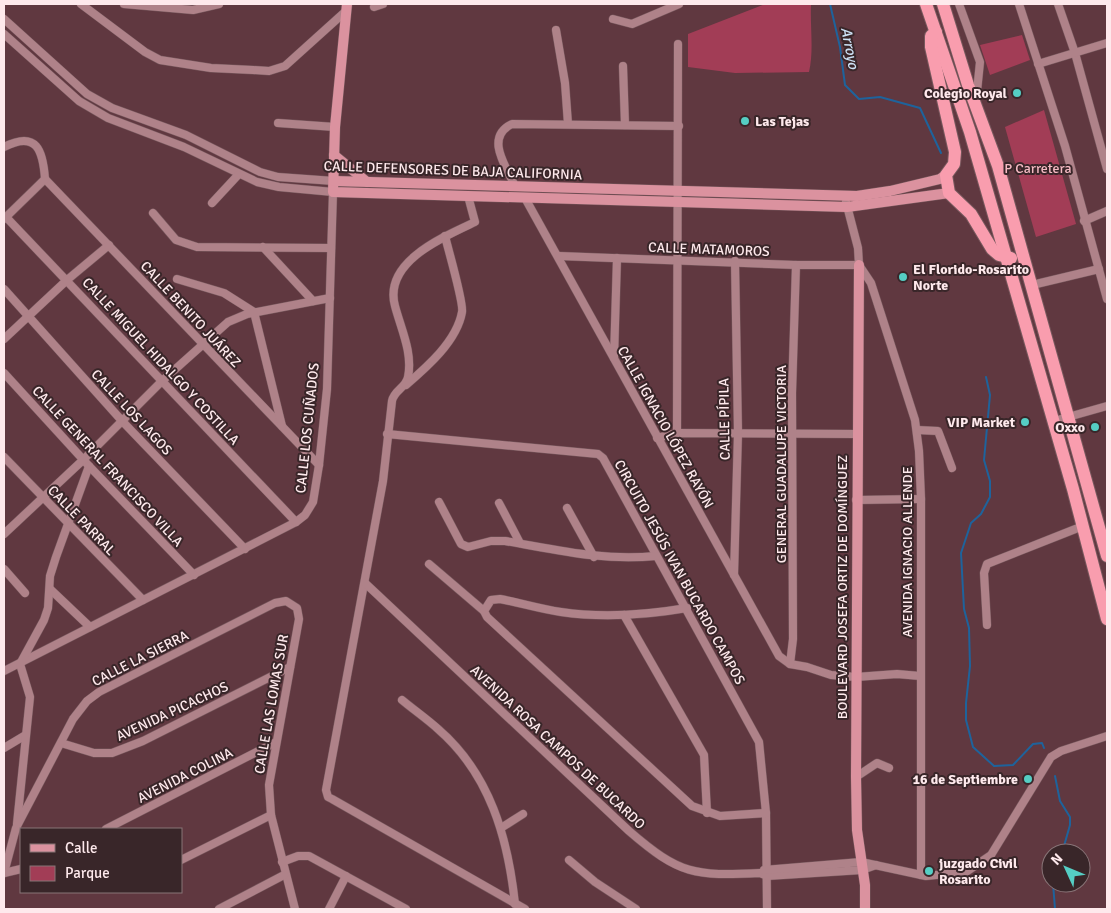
<svg xmlns="http://www.w3.org/2000/svg" width="1111" height="913" viewBox="0 0 1111 913" font-family="Signika,sans-serif">
<rect width="100%" height="100%" fill="#603840"/>
<!-- green -->
<g fill="#a23d56">
<path d="M765,4L811,5C810,27 814,51 809,72L735,73L688,67V34Z"/>
<polygon points="1022,35 1030,60 990,75 980,45"/>
<polygon points="1044,110 1076,224 1036,237 1005,127"/>
</g>
<g fill="none" stroke-linecap="round" stroke-linejoin="round">
<!-- stream -->
<g stroke="#1e639c" stroke-width="2">
<polyline points="830,4 840,47 845,85 859,99 880,97 920,108 941,153"/>
<polyline points="986,377 990,395 984,460 990,481 990,497 981,514 971,523 961,553 964,609 969,628 970,666 966,703 966,720 973,747 994,766 1013,765 1033,744 1042,743 1044,748"/>
<polyline points="1055,776 1060,801 1070,817 1070,825 1062,853"/>
<polyline points="1053,883 1055,909"/>
</g>
<defs>
<g id="minor">
<polyline points="81,4 145,52 160,60 211,68 253,70 269,71 285,66 346,11"/>
<polyline points="124,4 193,10 219,4"/>
<polyline points="959,4 980,62 976,101"/>
<polyline points="1019,4 1065,146 1107,299"/>
<polyline points="1058,4 1075,53 1107,169"/>
<polyline points="374,7 383,4"/>
<polyline points="4,19 87,94 112,108 186,135 260,172 278,177 334,181"/>
<polyline points="613,19 632,24 679,4"/>
<polyline points="556,30 565,83 568,124"/>
<polyline points="4,34 79,101 108,118 184,147 257,182 279,187 333,192 327,389 319,465 313,502 305,515 296,522 4,671"/>
<polyline points="1038,64 1107,43"/>
<polyline points="623,66 625,125"/>
<polyline points="278,123 335,127"/>
<path d="M4,147C37,130 43,151 45,179"/>
<polyline points="45,179 319,465"/>
<path d="M514,184C505,165 485,137 512,124L679,126"/>
<path d="M468,196L475,222C443,237 383,262 395,306C401,329 413,353 408,377C406,388 394,390 392,401L383,481L326,790L328,797L332,799L525,909"/>
<polyline points="525,198 779,656 790,664 807,667 831,675 856,677 897,674 920,676"/>
<polyline points="846,202 858,248 859,265 871,283 915,420 919,451 921,499 921,875"/>
<polyline points="212,203 238,175"/>
<polyline points="153,213 176,240 197,247 331,248"/>
<polyline points="6,217 296,522"/>
<polyline points="4,219 45,179"/>
<polyline points="1084,221 1107,211"/>
<polyline points="263,247 313,301"/>
<polyline points="559,256 796,265 859,265"/>
<polyline points="177,279 224,293 254,312 282,426"/>
<polyline points="1032,285 1099,269"/>
<polyline points="4,289 123,422 245,549"/>
<polyline points="4,339 67,280 109,245"/>
<polyline points="614,358 617,258"/>
<polyline points="4,373 89,466 194,575"/>
<path d="M406,385C427,367 457,341 462,312C464,303 448,249 445,236"/>
<polyline points="1054,421 1107,406"/>
<polyline points="917,430 938,431 952,468"/>
<polyline points="677,433 678,44"/>
<polyline points="387,434 598,454 603,458 759,742 766,813 767,909"/>
<polyline points="657,438 677,433 856,434"/>
<polyline points="4,457 143,600"/>
<polyline points="856,500 921,499"/>
<path d="M439,502L461,544L468,547L491,541H505C558,550 601,561 656,556"/>
<polyline points="499,503 520,543"/>
<polyline points="567,508 594,557"/>
<polyline points="4,534 83,460 162,381 228,322 247,314 330,298"/>
<polyline points="429,564 484,611"/>
<polyline points="4,569 25,593"/>
<polyline points="734,575 738,433 735,261"/>
<path d="M365,583L629,831C680,875 694,876 760,873L767,876L862,870L876,865"/>
<polyline points="50,589 90,627"/>
<path d="M687,608C646,615 602,618 561,612C540,609 521,603 500,599L491,600L484,611L487,617L692,806L720,816L766,813"/>
<polyline points="624,615 704,755 707,813"/>
<polyline points="987,625 984,573 987,564 1083,526"/>
<polyline points="790,664 793,639 792,393 796,265"/>
<path d="M402,700C414,710 427,719 438,729C490,774 508,838 515,904"/>
<polyline points="61,743 94,753 112,753 143,741 290,667"/>
<polyline points="4,748 24,736"/>
<polyline points="856,777 877,763 889,768"/>
<polyline points="17,824 30,697 20,664 44,620 48,608 50,576 56,557 89,466"/>
<polyline points="501,828 523,814"/>
<polyline points="106,829 276,742"/>
<polyline points="181,860 271,815"/>
<polyline points="569,860 595,882 636,909"/>
<polyline points="282,862 298,856 309,856 406,909"/>
<polyline points="764,870 861,862 926,876 966,872 991,855 1051,757 1061,751 1107,736"/>
<polyline points="4,873 16,828 73,719 87,701 99,692 275,603 286,601 297,608 299,619 269,785 271,815 295,909"/>
<polyline points="4,873 21,869"/>
<polyline points="219,909 284,875"/>
<polyline points="329,909 346,876"/>
</g>
<g id="major">
<polyline points="347,4 335,127 333,192 847,207 949,193"/>
<polyline points="334,155 367,182"/>
<polyline points="334,181 857,196 890,191 940,179 946,175"/>
<polyline points="859,265 856,777 857,830 865,885 865,909"/>
</g>
<g id="highway">
<polyline points="926,4 970,132 1073,489 1107,619"/>
<polyline points="943,4 968,85 998,166 1107,556"/>
<polyline points="936,32 931,36 931,47 955,152 954,164 946,175 949,193 971,214 992,249 999,255 1011,258"/>
</g>
</defs>
<!-- minor casing -->
<use href="#minor" stroke="#77585d" stroke-width="9"/>
<!-- major casing -->
<use href="#major" stroke="#77585d" stroke-width="11"/>
<!-- highway casing -->
<use href="#highway" stroke="#77585d" stroke-width="14"/>
<!-- minor -->
<use href="#minor" stroke="#af8289" stroke-width="8"/>
<!-- major -->
<use href="#major" stroke="#db929f" stroke-width="10"/>
<!-- highway -->
<use href="#highway" stroke="#f99dae" stroke-width="12"/>
</g>
<!-- markers -->
<g fill="#55cec4" stroke="#392629" stroke-width="2">
<circle cx="1017" cy="93" r="5"/>
<circle cx="745" cy="121" r="5"/>
<circle cx="903" cy="277" r="5"/>
<circle cx="1025" cy="422" r="5"/>
<circle cx="1095" cy="427" r="5"/>
<circle cx="1028" cy="779" r="5"/>
<circle cx="929" cy="871" r="5"/>
</g>
<g text-anchor="middle" stroke-width="4" stroke-linejoin="round" paint-order="stroke">
<!-- poi labels -->
<g font-size="14" font-weight="bold" fill="#fee9ec" stroke="#392629" text-anchor="end">
<text x="1007" y="98">Colegio Royal</text>
<text x="755" y="126" text-anchor="start">Las Tejas</text>
<text x="913" y="274" text-anchor="start">El Florido-Rosarito<tspan x="913" dy="16">Norte</tspan></text>
<text x="1015" y="427">VIP Market</text>
<text x="1085" y="432">Oxxo</text>
<text x="1018" y="784">16 de Septiembre</text>
<text x="939" y="868" text-anchor="start">juzgado Civil<tspan x="939" dy="16">Rosarito</tspan></text>
</g>
<!-- park labels -->
<g font-size="14" fill="#f5bac3" stroke="#392629">
<text x="1038" y="173">P Carretera</text>
</g>
<!-- street labels -->
<g font-size="14" fill="#fee9ec" stroke="#392629">
<text transform="translate(453 170) rotate(2)" y="5">CALLE DEFENSORES DE BAJA CALIFORNIA</text>
<text transform="translate(709 249) rotate(2)" y="5">CALLE MATAMOROS</text>
<text transform="translate(191 314) rotate(47)" y="5">CALLE BENITO JUÁREZ</text>
<text transform="translate(161 361) rotate(47)" y="5">CALLE MIGUEL HIDALGO Y COSTILLA</text>
<text transform="translate(132 412) rotate(47)" y="5">CALLE LOS LAGOS</text>
<text transform="translate(724 419) rotate(-91)" y="5">CALLE PÍPILA</text>
<text transform="translate(666 427) rotate(61)" y="5">CALLE IGNACIO LÓPEZ RAYÓN</text>
<text transform="translate(307 428) rotate(-84)" y="5">CALLE LOS CUÑADOS</text>
<text transform="translate(781 464) rotate(-90)" y="5">GENERAL GUADALUPE VICTORIA</text>
<text transform="translate(108 466) rotate(47)" y="5">CALLE GENERAL FRANCISCO VILLA</text>
<text transform="translate(82 520) rotate(46)" y="5">CALLE PARRAL</text>
<text transform="translate(907 552) rotate(-90)" y="5">AVENIDA IGNACIO ALLENDE</text>
<text transform="translate(680 572) rotate(61)" y="5">CIRCUITO JESÚS IVAN BUCARDO CAMPOS</text>
<text transform="translate(842 587) rotate(-90)" y="5">BOULEVARD JOSEFA ORTIZ DE DOMÍNGUEZ</text>
<text transform="translate(140 658) rotate(-27)" y="5">CALLE LA SIERRA</text>
<text transform="translate(271 704) rotate(-80)" y="5">CALLE LAS LOMAS SUR</text>
<text transform="translate(172 711) rotate(-25)" y="5">AVENIDA PICACHOS</text>
<text transform="translate(558 747) rotate(43)" y="5">AVENIDA ROSA CAMPOS DE BUCARDO</text>
<text transform="translate(185 775) rotate(-27)" y="5">AVENIDA COLINA</text>
</g>
<!-- water labels -->
<g font-size="15" font-style="italic" fill="#cde1f5" stroke="#392629">
<text transform="translate(850 48) rotate(79)" y="5">Arroyo</text>
</g>
</g>
<!-- border -->
<rect width="1111" height="913" fill="none" stroke="#fee9ec" stroke-width="10"/>
<!-- legend -->
<rect x="20" y="828" width="162" height="65" fill="#392629" stroke="#887477"/>
<rect x="30" y="844" width="25" height="8" fill="#db929f" stroke="#887477"/>
<text x="65" y="853" font-size="15" fill="#fee9ec">Calle</text>
<rect x="30" y="866" width="25" height="15" fill="#a23d56" stroke="#887477"/>
<text x="65" y="878" font-size="15" fill="#fee9ec">Parque</text>
<!-- north arrow -->
<g transform="translate(1066 868) rotate(314)"><circle r="24" fill="#392629" stroke="#887477"/>
<path d="M0-4L9 19L0 12L-9 19Z" fill="#55cec4"/>
<text y="-8" font-size="14" font-weight="bold" text-anchor="middle" fill="#fee9ec">N</text>
</g>
</svg>
